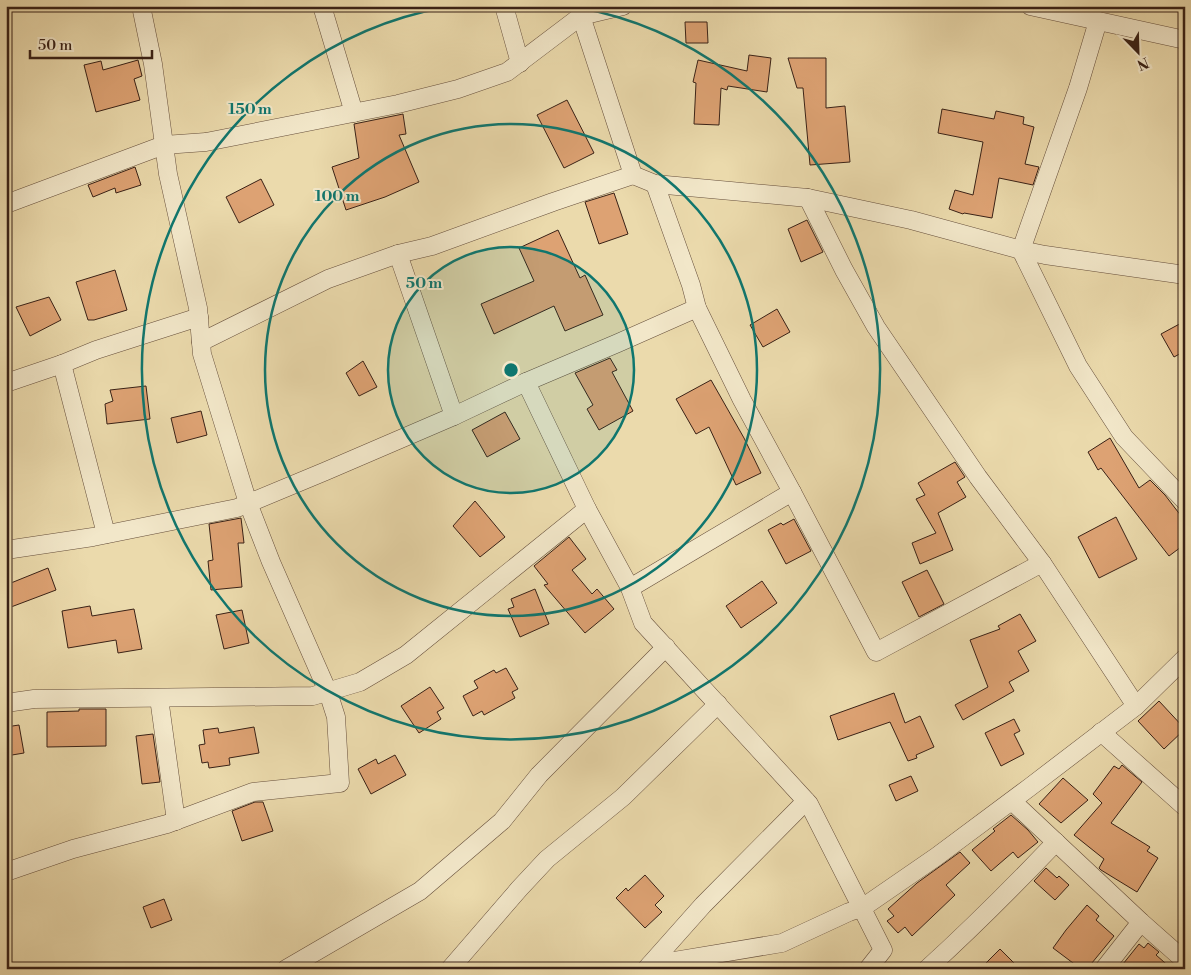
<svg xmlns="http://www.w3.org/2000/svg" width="1191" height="975" viewBox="0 0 1191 975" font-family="'Libre Bodoni',serif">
<rect width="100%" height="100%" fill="#ebdaac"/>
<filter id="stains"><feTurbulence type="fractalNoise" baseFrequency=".004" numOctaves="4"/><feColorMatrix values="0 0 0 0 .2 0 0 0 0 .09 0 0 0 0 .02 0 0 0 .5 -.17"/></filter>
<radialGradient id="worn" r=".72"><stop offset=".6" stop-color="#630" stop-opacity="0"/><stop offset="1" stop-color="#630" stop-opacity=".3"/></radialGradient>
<!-- building -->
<g fill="#dda273" stroke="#392116">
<polygon points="685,22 707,22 708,43 686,43"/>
<polygon points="749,55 771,58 767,92 728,86 727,90 721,88 719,125 694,124 696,83 693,82 698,60 747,71"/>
<polygon points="788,58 826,58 826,108 845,106 850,162 810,165 803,88 797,88"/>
<polygon points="138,60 142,76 134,79 140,100 96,112 84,65 101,61 103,70"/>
<polygon points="567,100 594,153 564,168 537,115"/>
<polygon points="942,109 994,119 996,111 1024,117 1023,124 1034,127 1025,164 1039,167 1033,185 999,178 992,218 964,213 963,214 949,209 955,190 973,195 983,142 938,133"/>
<polygon points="403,114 406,134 399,135 419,182 385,197 346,210 332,167 359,158 354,124"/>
<polygon points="135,167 141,185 116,193 115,188 93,197 88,185"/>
<polygon points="261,179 274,205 239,223 226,197"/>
<polygon points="614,193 628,234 599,244 585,202"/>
<polygon points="807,220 823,252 801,262 788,229"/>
<polygon points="558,230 580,278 585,275 603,315 565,331 554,306 494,334 481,304 534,281 519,248"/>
<polygon points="115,270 127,310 94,320 88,320 76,282"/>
<polygon points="49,297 61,320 30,336 16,307"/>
<polygon points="777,309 790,332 763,347 750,325"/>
<polygon points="1185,321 1185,351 1174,357 1161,334"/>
<polygon points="610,358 617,370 612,372 633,411 599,430 587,409 593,405 575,373"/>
<polygon points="363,361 377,387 359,396 346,373"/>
<polygon points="711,380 744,438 761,473 736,485 709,427 696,434 676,399"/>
<polygon points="146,386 150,419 107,424 105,404 113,401 110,390"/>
<polygon points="201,411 207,435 177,443 171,418"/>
<polygon points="505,412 520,439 487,457 472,430"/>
<polygon points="1110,438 1139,488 1150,480 1165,495 1185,521 1185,544 1169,556 1101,468 1098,470 1088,452"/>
<polygon points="955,462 965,477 957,482 966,497 938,513 953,550 920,564 912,543 936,533 916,499 925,495 918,483"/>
<polygon points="475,501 505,537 480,557 453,526"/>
<polygon points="1116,517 1137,559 1099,578 1078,537"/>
<polygon points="241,518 244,543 238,543 242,587 211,590 208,561 213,560 209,524"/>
<polygon points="794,519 811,551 786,564 768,530 781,523 783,525"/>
<polygon points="569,537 586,559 572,570 592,594 597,589 614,609 585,633 544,585 548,584 534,566"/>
<polygon points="48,568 56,590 11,607 6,595 6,585"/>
<polygon points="927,570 944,604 919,617 902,582"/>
<polygon points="762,581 777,603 741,628 726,606"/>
<polygon points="535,589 549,624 520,637 508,609 514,607 511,599"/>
<polygon points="90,606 92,616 134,609 142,649 118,653 116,640 68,648 62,611"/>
<polygon points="242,610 249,643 224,649 216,615"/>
<polygon points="1020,614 1036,641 1018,651 1029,671 1009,682 1014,691 963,720 955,705 988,687 970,640 1000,629 998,626"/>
<polygon points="506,668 518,689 512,692 515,698 484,715 482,711 473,716 463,696 478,688 474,681 494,670 496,673"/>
<polygon points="430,687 444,708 437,712 441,719 419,733 401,706"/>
<polygon points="894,693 905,723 920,716 934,747 916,755 917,758 908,761 890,722 838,740 830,716"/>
<polygon points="1159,701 1185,729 1164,749 1138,721"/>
<polygon points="79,709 106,709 106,746 47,747 47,712 79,711"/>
<polygon points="1014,719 1020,731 1014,734 1024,754 1001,766 985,733"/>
<polygon points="19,725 24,753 6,756 6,727"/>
<polygon points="254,727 259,753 229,758 230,765 209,768 208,762 202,763 199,745 205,744 203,730 218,728 219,733"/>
<polygon points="153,734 160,782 142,784 136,736"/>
<polygon points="395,755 406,775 371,794 358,769 376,759 378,764"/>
<polygon points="1122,765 1142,782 1111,823 1150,847 1147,851 1158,858 1137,892 1101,870 1099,868 1104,859 1074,835 1102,803 1093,794 1114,766 1119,769"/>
<polygon points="911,776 918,791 896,801 889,785"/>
<polygon points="1063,778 1088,800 1061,823 1039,804"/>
<polygon points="255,802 263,802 273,831 242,841 232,811"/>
<polygon points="1011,815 1028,830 1038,842 1018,858 1013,852 991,871 972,850 995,831 993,829"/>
<polygon points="960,852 970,863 946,885 955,895 912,936 905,927 898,933 887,921 894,916 888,909 917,883"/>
<polygon points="1046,868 1057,878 1059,876 1069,885 1055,900 1034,881"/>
<polygon points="645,875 664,896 655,905 662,912 645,928 616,898 626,888 628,891"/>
<polygon points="164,899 172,920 151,928 143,907"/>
<polygon points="1087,905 1099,916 1096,920 1114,936 1087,969 1081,969 1053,948 1066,930"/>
<polygon points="1148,943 1159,952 1156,955 1172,969 1119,969 1139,944 1144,948"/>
<polygon points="1000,949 1020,969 980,969"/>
</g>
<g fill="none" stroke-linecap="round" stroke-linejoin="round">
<defs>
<g id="minor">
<polyline points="322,6 354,113"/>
<polyline points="504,6 520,63"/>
<polyline points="1030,6 1185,40"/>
<polyline points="581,16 633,175 655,184 808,198 911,220 1021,250 1045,255 1185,275"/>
<polyline points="1098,21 1078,88 1021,250 1078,366 1124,437 1185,501"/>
<polyline points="655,184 691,285 697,308 742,400 792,492 876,652 1042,563 1136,706"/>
<polyline points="808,198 844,270 876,327 978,477 1042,563"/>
<polyline points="6,204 164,145 206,142 398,104 458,89 507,72 581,16 623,6"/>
<polyline points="398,254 454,416"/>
<polyline points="201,342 328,279 398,254 432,246 553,202 633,175"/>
<polyline points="62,364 106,534"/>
<polyline points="6,383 62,364 96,350 199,317"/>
<polyline points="587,509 630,588 643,623 809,804 883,950 868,969"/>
<polyline points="6,550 93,537 237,508 326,471 454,416 526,382 618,343 697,308"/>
<polyline points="630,588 792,492"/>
<polyline points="159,698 176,821"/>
<polyline points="6,703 34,699 313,696 360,682 406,655 587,509 526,382"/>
<polyline points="1101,732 1185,807"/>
<polyline points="1012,801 1141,922 1185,961"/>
<polyline points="6,872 73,849 167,824 253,792 340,783 336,717 328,692 271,562 248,503 202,354 198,308 168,174 153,64 141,6"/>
<polyline points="650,965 782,943 849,912 862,908 936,857 1030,787 1136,706 1185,658"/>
<polyline points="647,968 703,905 806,801"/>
<polyline points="286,969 420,891 502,821 539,775 666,647"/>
<polyline points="450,969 519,889 547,859 623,797 718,704"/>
<path d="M927,969C972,928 1014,886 1056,842"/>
<polyline points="1104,969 1141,922"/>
</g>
</defs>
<!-- minor casing -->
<use href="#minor" stroke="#664f3c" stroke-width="19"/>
<!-- minor -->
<use href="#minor" stroke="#f2e7c9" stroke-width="18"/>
</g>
<!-- distance rings -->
<circle cx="511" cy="370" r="123" fill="#0f766e" fill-opacity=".12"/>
<g fill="none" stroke="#0f766e" stroke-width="2.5">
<circle cx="511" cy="370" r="123"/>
<circle cx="511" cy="370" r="246"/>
<path d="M575 7A369 369 0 1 1 447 7"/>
</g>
<circle cx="511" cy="370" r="8" fill="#0f766e" stroke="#f2e7c9" stroke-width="2.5"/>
<g font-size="15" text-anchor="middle" font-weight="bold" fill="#0f766e" stroke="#f2e7c9" stroke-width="4" stroke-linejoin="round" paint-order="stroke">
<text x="250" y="114">150 m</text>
<text x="337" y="201">100 m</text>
<text x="424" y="288">50 m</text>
</g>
<!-- margin -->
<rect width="1191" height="975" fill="none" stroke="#ebdaac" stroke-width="25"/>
<rect x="8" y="8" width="1176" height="960" fill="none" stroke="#392116" stroke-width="2.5"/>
<rect x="12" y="12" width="1166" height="950" fill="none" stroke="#392116"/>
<!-- north arrow -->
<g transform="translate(1138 52) rotate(157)" stroke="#f2e7c9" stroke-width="4" paint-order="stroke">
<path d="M0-4L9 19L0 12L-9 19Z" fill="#392116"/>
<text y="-8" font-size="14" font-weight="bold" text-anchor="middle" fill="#392116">N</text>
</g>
<!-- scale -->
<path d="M30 50v8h122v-8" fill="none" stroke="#392116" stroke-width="2.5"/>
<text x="38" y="50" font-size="15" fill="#392116" stroke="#f2e7c9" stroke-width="4" paint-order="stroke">50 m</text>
<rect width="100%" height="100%" filter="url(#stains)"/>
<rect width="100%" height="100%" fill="url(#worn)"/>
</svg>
